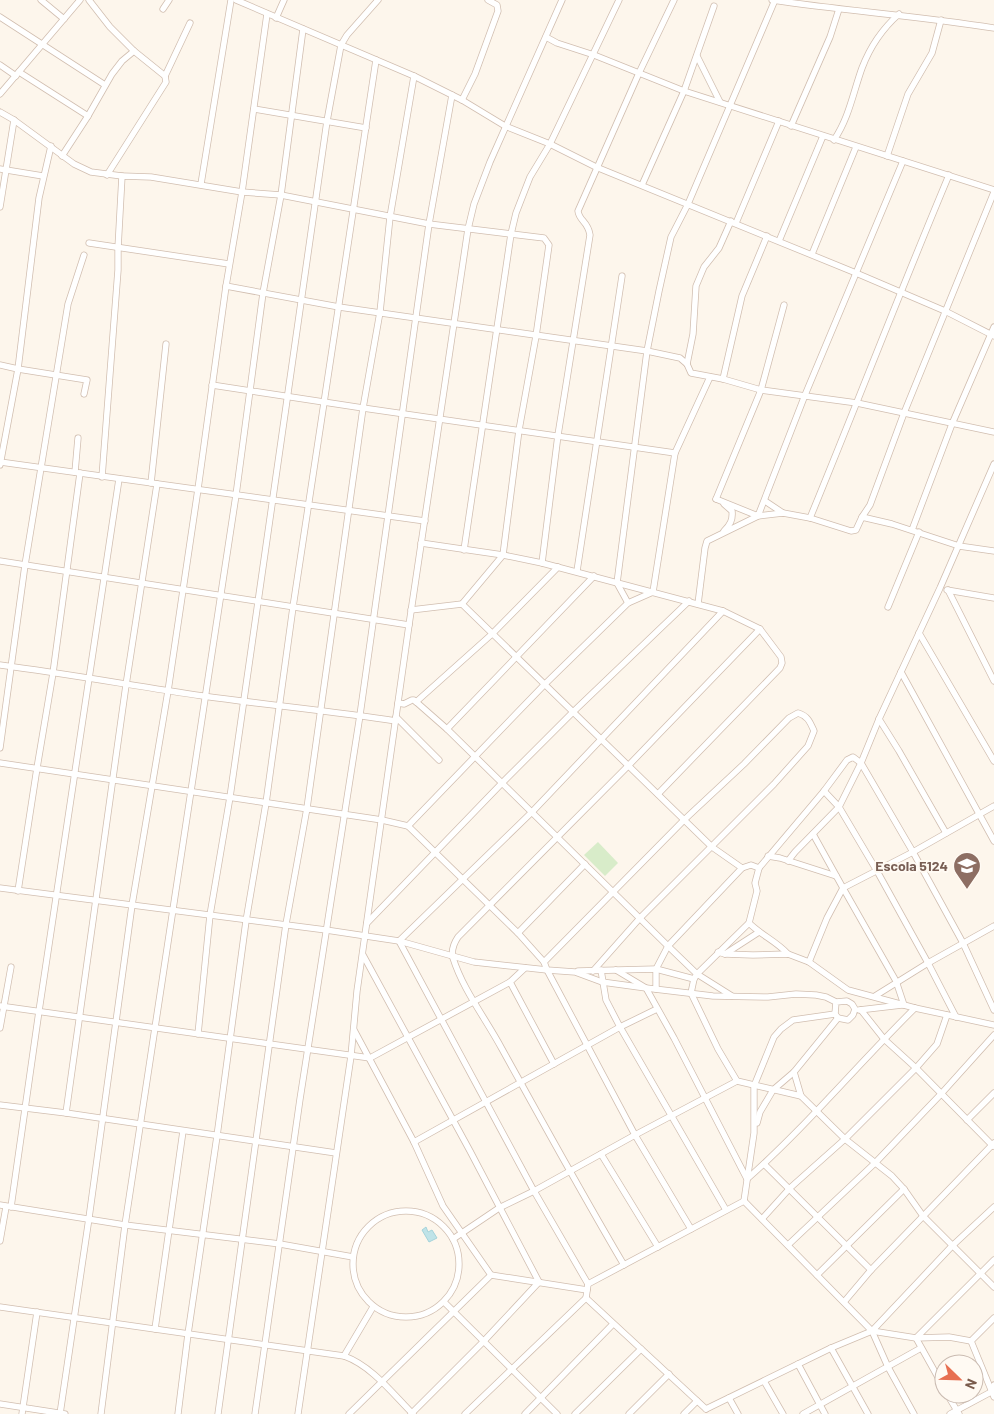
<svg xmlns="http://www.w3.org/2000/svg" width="994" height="1414" viewBox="0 0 994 1414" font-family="Barlow,sans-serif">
<rect width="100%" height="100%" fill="#fdf6ec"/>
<!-- green -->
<polygon fill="#d8ecc9" points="598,842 618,863 605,876 584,855"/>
<!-- water -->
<polygon fill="#bfe3e8" stroke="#a5d3da" points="426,1227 428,1232 432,1230 437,1238 429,1242 422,1230"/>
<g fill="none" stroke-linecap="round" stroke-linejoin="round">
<defs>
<g id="minor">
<polyline points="41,0 64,19"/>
<polyline points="89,0 110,27 134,51 165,76 166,82 107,175"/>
<polyline points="236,0 414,76 462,100 505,126 550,144 596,167 856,273 945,311 994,336"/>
<path d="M772,0C846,11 920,16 994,28"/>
<polyline points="163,9 169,0"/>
<polyline points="0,17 105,85"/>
<polyline points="276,18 284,0"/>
<polyline points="546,37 557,43 594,55 684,91 994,190"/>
<polyline points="697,56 720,102"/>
<polyline points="0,65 16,76"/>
<polyline points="19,72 88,116"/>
<polyline points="165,76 190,23"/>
<polyline points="0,94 80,0"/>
<polyline points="462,100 475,74 498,11 497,5 488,0"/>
<polyline points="254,109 366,128"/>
<polyline points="0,112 14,120 74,164 91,172 122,176"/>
<polyline points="791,126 830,37 839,9"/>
<path d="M834,140C849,118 853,93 862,68C870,47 882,29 899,14"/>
<polyline points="62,156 88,116 112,74 122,61 134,51"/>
<polyline points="887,156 908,94 932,53 941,20"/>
<polyline points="0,169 43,176"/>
<polyline points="201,184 231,0"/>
<polyline points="642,185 684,91 714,6"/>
<polyline points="0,207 14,120"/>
<polyline points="736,223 779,121"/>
<polyline points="779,241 823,136"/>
<polyline points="89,243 229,264"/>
<polyline points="812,254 856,147"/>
<polyline points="226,286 339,307 647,351 680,358 687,364 691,373 723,379 761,390 857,403 994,432"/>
<polyline points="687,364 693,334 696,286 704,267 719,248 731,221"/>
<polyline points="0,365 18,369 87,380 84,394"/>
<polyline points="723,379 742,296 767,236"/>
<polyline points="212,385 363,408 675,453 710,377"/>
<polyline points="0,462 425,521"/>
<polyline points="0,465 18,369 39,198 51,146"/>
<polyline points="75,472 78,438"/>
<polyline points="102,477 118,270 118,248 122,176 151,177 242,192 281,195 429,224 544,238 549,245 536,336 519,430 503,555 462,604"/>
<polyline points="151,483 166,344"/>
<polyline points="716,499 758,516 805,395 903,161"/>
<polyline points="716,499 761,390 784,305"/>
<polyline points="765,501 783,513"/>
<polyline points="862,517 870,505 904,413 994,192"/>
<path d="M810,518C857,404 901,289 949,175"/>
<polyline points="912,530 952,424 994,327"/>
<path d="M724,531C730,525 733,520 732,511L724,504"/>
<polyline points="421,543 503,555 542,563 723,611 760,629 781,657 782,663 780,668 658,794"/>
<polyline points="464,550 511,234 516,213 530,177 550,144 619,0"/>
<polyline points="0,561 409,625"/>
<path d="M542,563L558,435L590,235C588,221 579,221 578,211L639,73L674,0"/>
<polyline points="577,571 622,276"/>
<polyline points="947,590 994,598"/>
<polyline points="948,590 994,681"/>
<polyline points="628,603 617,583 647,351 659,291 671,237 688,204 775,0"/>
<polyline points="698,604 705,548 707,541 758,516 783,513 810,518 851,531 856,530 862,517 892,524 959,546 994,551"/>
<polyline points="888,607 919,532"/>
<polyline points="411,610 462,604 712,847 742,868 751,865 759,868 755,883 757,891 749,923 697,974 694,979 691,993 718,1049 737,1081 801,1096"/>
<polyline points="919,633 994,761"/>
<path d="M0,665C68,674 135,686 203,696C267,705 332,711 396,721"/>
<polyline points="901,672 994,841"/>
<polyline points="416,702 492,634 558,567"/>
<polyline points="398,703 404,704 412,700 414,700 447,729 671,949 697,974 732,996"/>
<polyline points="396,717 439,760"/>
<polyline points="879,719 899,751 946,833"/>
<polyline points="447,729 594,576"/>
<polyline points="0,748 25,565 68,304 84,255"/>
<polyline points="0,763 382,820 408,826 544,685 628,603 653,592 675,453"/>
<polyline points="824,791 839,807 877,871 928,963 956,1017"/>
<polyline points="408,826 518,933 544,962"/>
<polyline points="813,834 843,888 896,981 904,1005"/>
<polyline points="768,856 780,858 836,876"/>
<polyline points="788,861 795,852 839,807 861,763 879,719 940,588 994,464"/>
<polyline points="759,868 824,791 847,760 853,757 861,763 913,852 963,943 994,1010"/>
<polyline points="0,888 326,930 399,941 474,962 547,970 575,972 602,982 646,988 713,996 768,997 796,994 816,995 826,997 836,1002 847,1001 852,1004 855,1009 853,1015 848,1020 838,1018 835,1014 836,1002"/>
<polyline points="18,891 37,768 53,673 80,473"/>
<polyline points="367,923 502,783 573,712 689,601"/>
<path d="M749,923C761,935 776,941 788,954"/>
<polyline points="518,933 585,864"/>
<polyline points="718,952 725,954 753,955 788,954 809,962 848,990 915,1008 994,1025"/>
<polyline points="725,954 759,932"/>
<polyline points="363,955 470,1151 539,1282 483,1342 411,1414"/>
<polyline points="809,962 827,918 843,888 913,852 994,806"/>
<polyline points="525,968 510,982 554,1064"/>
<polyline points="601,970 606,1000 620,1027 726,1210"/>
<path d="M616,970L646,988L674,1038L747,1179C807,1126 858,1064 915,1008"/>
<polyline points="578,971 656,969 694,979"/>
<path d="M593,971L640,918L774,784L808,746L814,731C810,722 808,716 798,713L789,718L744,764L684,820L544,962L547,970L635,1135L691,1229"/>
<polyline points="656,989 656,969 668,946 742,868"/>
<polyline points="875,996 928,963 994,926"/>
<polyline points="0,1006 370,1058 510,982"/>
<polyline points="859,1010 902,1005"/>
<polyline points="861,1010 884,1039 916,1068 993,1146"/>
<polyline points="0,1028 11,967"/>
<polyline points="354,1030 414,1142 443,1206 491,1275 587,1290"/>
<polyline points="198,1034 210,915 230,797 327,121 341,45 347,35 378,0"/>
<polyline points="794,1072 801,1096 845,1139 892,1176 904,1189 923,1216 994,1287"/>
<polyline points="0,1105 66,1113 336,1153"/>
<polyline points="66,1113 126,685 157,484"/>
<polyline points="967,1120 994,1093"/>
<polyline points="757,1123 760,1112 773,1090 794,1072 838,1018"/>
<polyline points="414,1142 620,1027 657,1009"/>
<polyline points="601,1154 658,1247"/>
<polyline points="764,1164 871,1270"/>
<polyline points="744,1201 872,1331 888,1367 914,1414"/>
<polyline points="744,1201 754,1133 754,1086 774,1037 781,1029 793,1020 835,1014"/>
<polyline points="0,1205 125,1225 280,1244 353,1257"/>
<polyline points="11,1207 39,1011 119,479"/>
<circle cx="406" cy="1264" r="53"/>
<polyline points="762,1219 790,1188 845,1139 916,1068 937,1044 947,1015"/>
<polyline points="453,1239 499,1208 534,1191 635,1135 737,1081"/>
<polyline points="0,1241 6,1207"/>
<polyline points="788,1245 875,1163 941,1094 994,1035"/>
<path d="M624,1265C582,1194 542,1121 502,1049C486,1019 463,990 453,958C451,950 454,943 458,937L628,766L760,629"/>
<polyline points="817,1275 904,1189"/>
<polyline points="588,1284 534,1191 399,941 532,812 723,611"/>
<polyline points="444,1302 557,1414"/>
<polyline points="844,1302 871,1270 994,1143"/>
<path d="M0,1307L344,1356C372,1366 393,1394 413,1414"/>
<polyline points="155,1329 183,1131"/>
<polyline points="872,1331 916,1338 949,1337 971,1341"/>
<polyline points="971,1341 994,1397"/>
<polyline points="971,1341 994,1318"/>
<polyline points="831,1348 868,1414"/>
<polyline points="344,1356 373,1307"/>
<polyline points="798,1364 825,1414"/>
<polyline points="764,1381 783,1414"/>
<polyline points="944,1388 916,1338 994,1260"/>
<polyline points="947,1394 959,1414"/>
<polyline points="729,1398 738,1414"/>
<polyline points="0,1404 65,1414"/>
<polyline points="706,1409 831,1348 872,1331 952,1246 994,1207"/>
<polyline points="706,1409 586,1298 588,1284 744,1201"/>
<polyline points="22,1414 37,1312"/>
<polyline points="60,1414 89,1218 132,905 168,691 198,489 226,286 242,192 267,14"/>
<polyline points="101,1414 125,1225 236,495 263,293 281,195 303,29"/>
<polyline points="178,1414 188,1334 217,1136 246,921 266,803 293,607 376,60"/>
<polyline points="218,1414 286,924 307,808 363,408 380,312 390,217 414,76"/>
<polyline points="255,1414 300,1099 360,715 429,224 452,95"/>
<polyline points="298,1414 351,1056 357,991 409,625 468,229 474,204 490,162 562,0"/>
<polyline points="349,1414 491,1275"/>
<polyline points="465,1414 586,1298"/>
<polyline points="525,1414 613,1324"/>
<polyline points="575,1414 641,1349"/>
<polyline points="629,1414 669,1374"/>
<polyline points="684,1414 697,1401"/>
<polyline points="803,1414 921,1348"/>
<polyline points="950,1414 991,1392 994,1385"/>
</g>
</defs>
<!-- minor casing -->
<use href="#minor" stroke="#d1beb0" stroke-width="7"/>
<!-- minor -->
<use href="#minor" stroke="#fff" stroke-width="5.5"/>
</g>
<!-- icons -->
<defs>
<symbol id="school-pin" viewBox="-11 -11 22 30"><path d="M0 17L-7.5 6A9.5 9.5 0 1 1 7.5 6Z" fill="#8d6e63" stroke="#fffaf3"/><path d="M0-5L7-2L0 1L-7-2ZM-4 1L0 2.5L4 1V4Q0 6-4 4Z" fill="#fff"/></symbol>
</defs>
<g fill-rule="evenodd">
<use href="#school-pin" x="951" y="850" width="32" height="43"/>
</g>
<g text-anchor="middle" stroke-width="4" stroke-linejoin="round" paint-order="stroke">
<!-- education labels -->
<g font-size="14" font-weight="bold" fill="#785e54" stroke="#fffaf3" text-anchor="end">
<text x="948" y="871">Escola 5124</text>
</g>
</g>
<!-- north arrow -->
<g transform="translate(959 1379) rotate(113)"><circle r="24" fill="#fffaf3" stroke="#cabbb1"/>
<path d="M0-4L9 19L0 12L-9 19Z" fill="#e76f51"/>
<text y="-8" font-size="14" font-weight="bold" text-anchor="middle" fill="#7a5c4d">N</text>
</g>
</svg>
